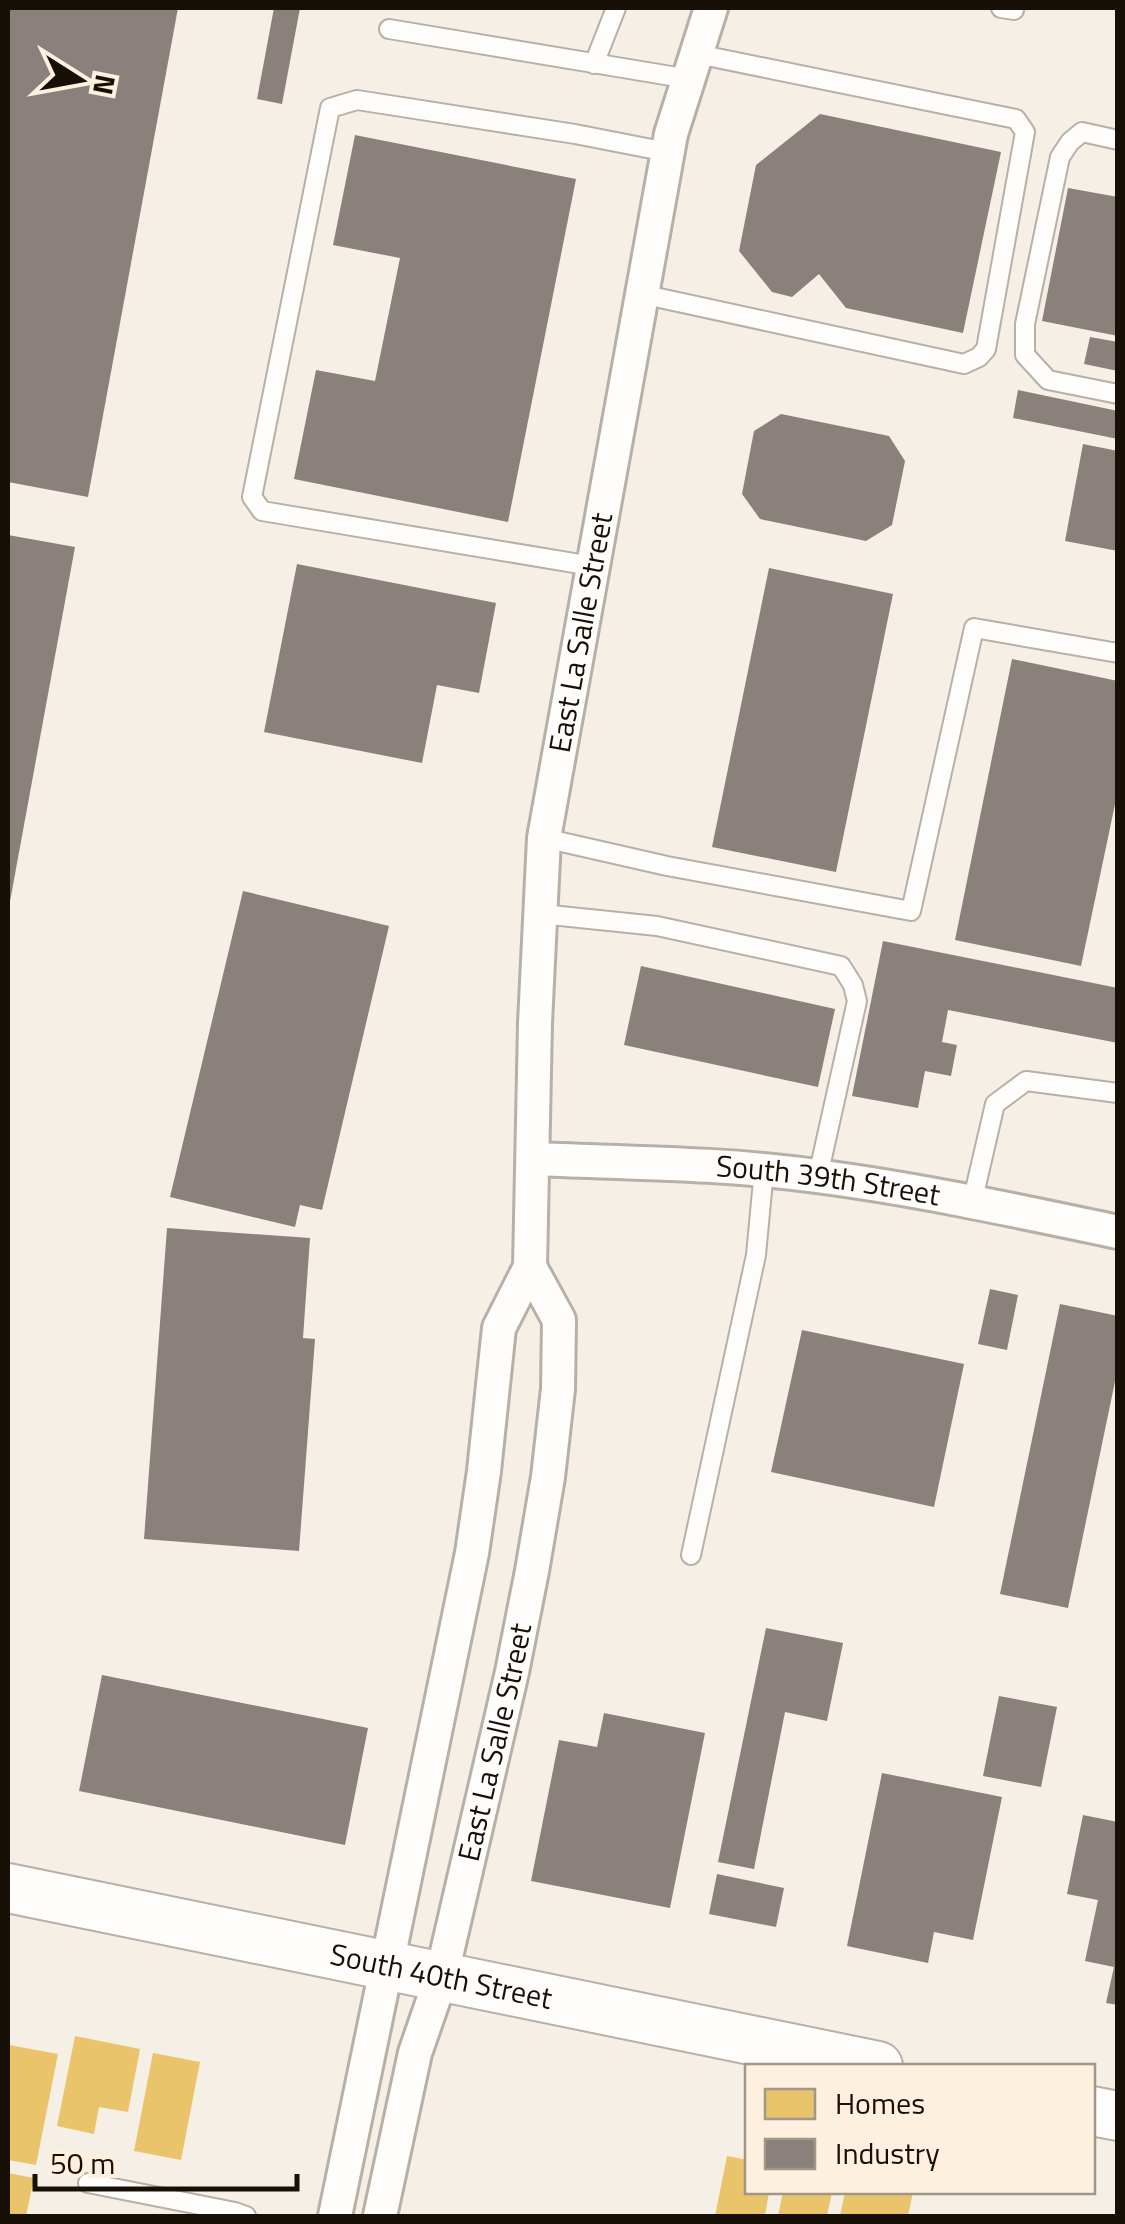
<svg xmlns="http://www.w3.org/2000/svg" width="1125" height="2224" viewBox="0 0 1125 2224" font-family="'Titillium Web',sans-serif">
<rect width="100%" height="100%" fill="#f6efe5"/>
<!-- homes -->
<g fill="#e9c46a">
<polygon points="75,2036 140,2049 128,2112 99,2107 94,2134 57,2126"/>
<polygon points="9,2045 58,2054 36,2165 8,2160"/>
<polygon points="153,2053 200,2062 181,2160 134,2151"/>
<polygon points="727,2156 748,2160 748,2192 769,2192 765,2216 715,2216"/>
<polygon points="8,2173 34,2178 26,2216 8,2216"/>
<polygon points="783,2192 832,2192 827,2216 778,2216"/>
<polygon points="845,2192 913,2192 908,2216 840,2216"/>
</g>
<!-- industry -->
<g fill="#8a817c">
<polygon points="8,8 178,8 88,497 8,482"/>
<polygon points="274,8 300,8 282,104 257,99"/>
<polygon points="820,114 1001,152 963,333 846,308 819,274 792,297 772,292 739,251 756,165"/>
<polygon points="355,135 576,179 508,522 294,479 316,370 375,381 400,258 333,245"/>
<polygon points="1068,188 1118,197 1118,336 1042,321"/>
<polygon points="1090,337 1118,342 1118,371 1084,364"/>
<polygon points="1018,390 1118,411 1118,439 1013,418"/>
<polygon points="781,414 889,436 905,461 892,525 866,541 760,519 742,494 754,431"/>
<polygon points="1083,444 1118,451 1118,551 1065,541"/>
<polygon points="8,535 75,547 9,907 8,907"/>
<polygon points="297,564 496,603 479,693 437,685 422,763 264,732"/>
<polygon points="769,568 893,594 836,872 712,847"/>
<polygon points="1012,659 1118,681 1118,790 1081,966 955,940"/>
<polygon points="243,891 389,926 322,1210 300,1205 295,1227 170,1197"/>
<polygon points="883,941 1118,988 1118,1043 948,1010 942,1042 957,1045 951,1076 925,1071 918,1108 852,1096"/>
<polygon points="641,966 835,1009 818,1087 624,1045"/>
<polygon points="167,1228 310,1238 303,1338 315,1339 299,1551 144,1539"/>
<polygon points="990,1289 1018,1295 1007,1350 978,1344"/>
<polygon points="1060,1304 1118,1316 1118,1367 1068,1608 1000,1594"/>
<polygon points="802,1330 964,1364 934,1507 771,1472"/>
<polygon points="766,1628 843,1643 827,1721 785,1712 754,1869 718,1862"/>
<polygon points="102,1675 368,1728 345,1845 79,1791"/>
<polygon points="999,1696 1057,1707 1041,1787 983,1776"/>
<polygon points="604,1713 705,1733 670,1908 531,1881 559,1740 597,1747"/>
<polygon points="882,1773 1002,1797 973,1940 934,1932 928,1963 847,1946"/>
<polygon points="1083,1815 1118,1822 1118,2005 1106,2003 1114,1967 1085,1961 1098,1900 1067,1894"/>
<polygon points="717,1874 784,1888 776,1927 709,1914"/>
</g>
<g fill="none" stroke-linecap="round" stroke-linejoin="round">
<defs>
<g id="lane">
<polyline points="1001,8 1014,10 1014,8"/>
<polyline points="389,29 689,79"/>
<polyline points="594,64 616,8"/>
<polyline points="1118,140 1082,132 1070,142 1060,157 1025,324 1025,355 1048,380 1118,394"/>
<polyline points="641,294 964,364 979,357 986,349 1025,132 1016,119 697,54"/>
<polyline points="592,566 262,511 252,497 330,108 357,100 575,134 667,152"/>
<polyline points="544,838 667,866 911,911 974,628 1118,653"/>
<polyline points="541,914 657,926 841,966 853,985 857,1001 818,1176"/>
<polyline points="972,1203 995,1104 1026,1081 1118,1093"/>
<polyline points="691,1555 756,1255 764,1170"/>
<polyline points="88,2183 235,2212 246,2216"/>
</g>
<g id="street">
<path id="s1" d="M534,1159C628,1163 723,1163 816,1176C917,1189 1018,1211 1118,1232"/>
<path id="s2" d="M335,2216L472,1553L484,1471L499,1328L530,1267L535,1023L544,838L671,134L711,8"/>
<path id="s3" d="M380,2216L415,2053L441,1978L512,1672L532,1571L548,1477L558,1389L559,1320L530,1267"/>
</g>
<g id="secondary">
<path id="s4" d="M8,1888L878,2066"/>
<polyline points="1092,2111 1118,2116"/>
</g>
</defs>
<!-- lane casing -->
<use href="#lane" stroke="#b7b0a7" stroke-width="22"/>
<!-- street casing -->
<use href="#street" stroke="#b7b0a7" stroke-width="38"/>
<!-- secondary casing -->
<use href="#secondary" stroke="#b7b0a7" stroke-width="52"/>
<!-- lane -->
<use href="#lane" stroke="#fefdfb" stroke-width="18"/>
<!-- street -->
<use href="#street" stroke="#fefdfb" stroke-width="32"/>
<!-- secondary -->
<use href="#secondary" stroke="#fefdfb" stroke-width="48"/>
</g>
<g text-anchor="middle" stroke-width="10" stroke-linejoin="round" paint-order="stroke">
<!-- street labels -->
<g font-size="30" fill="#171006" stroke="#fdf0de">
<text dy="10" stroke="none"><textPath href="#s2" startOffset="1610">East La Salle Street</textPath></text>
<text dy="10" stroke="none"><textPath href="#s1" startOffset="295">South 39th Street</textPath></text>
<text dy="10" stroke="none"><textPath href="#s3" startOffset="488">East La Salle Street</textPath></text>
<text dy="10" stroke="none"><textPath href="#s4" startOffset="442">South 40th Street</textPath></text>
</g>
</g>
<!-- border -->
<rect width="1125" height="2224" fill="none" stroke="#171006" stroke-width="20"/>
<!-- legend -->
<rect x="745" y="2064" width="350" height="130" fill="#fdf0de" stroke="#a19688" stroke-width="2.5"/>
<rect x="765" y="2089" width="50" height="30" fill="#e9c46a" stroke="#a19688" stroke-width="2.5"/>
<text x="835" y="2114" font-size="30" fill="#171006">Homes</text>
<rect x="765" y="2139" width="50" height="30" fill="#8a817c" stroke="#a19688" stroke-width="2.5"/>
<text x="835" y="2164" font-size="30" fill="#171006">Industry</text>
<!-- north arrow -->
<g transform="translate(80 80) rotate(101)" stroke="#fdf0de" stroke-width="8" paint-order="stroke">
<path d="M0-8L18 38L0 25L-18 38Z" fill="#171006"/>
<text y="-15" font-size="28" font-weight="bold" text-anchor="middle" fill="#171006">N</text>
</g>
<!-- scale -->
<path d="M35 2174v15h262v-15" fill="none" stroke="#171006" stroke-width="5"/>
<text x="50" y="2174" font-size="30" fill="#171006" stroke="#fdf0de" stroke-width="8" paint-order="stroke">50 m</text>
</svg>
